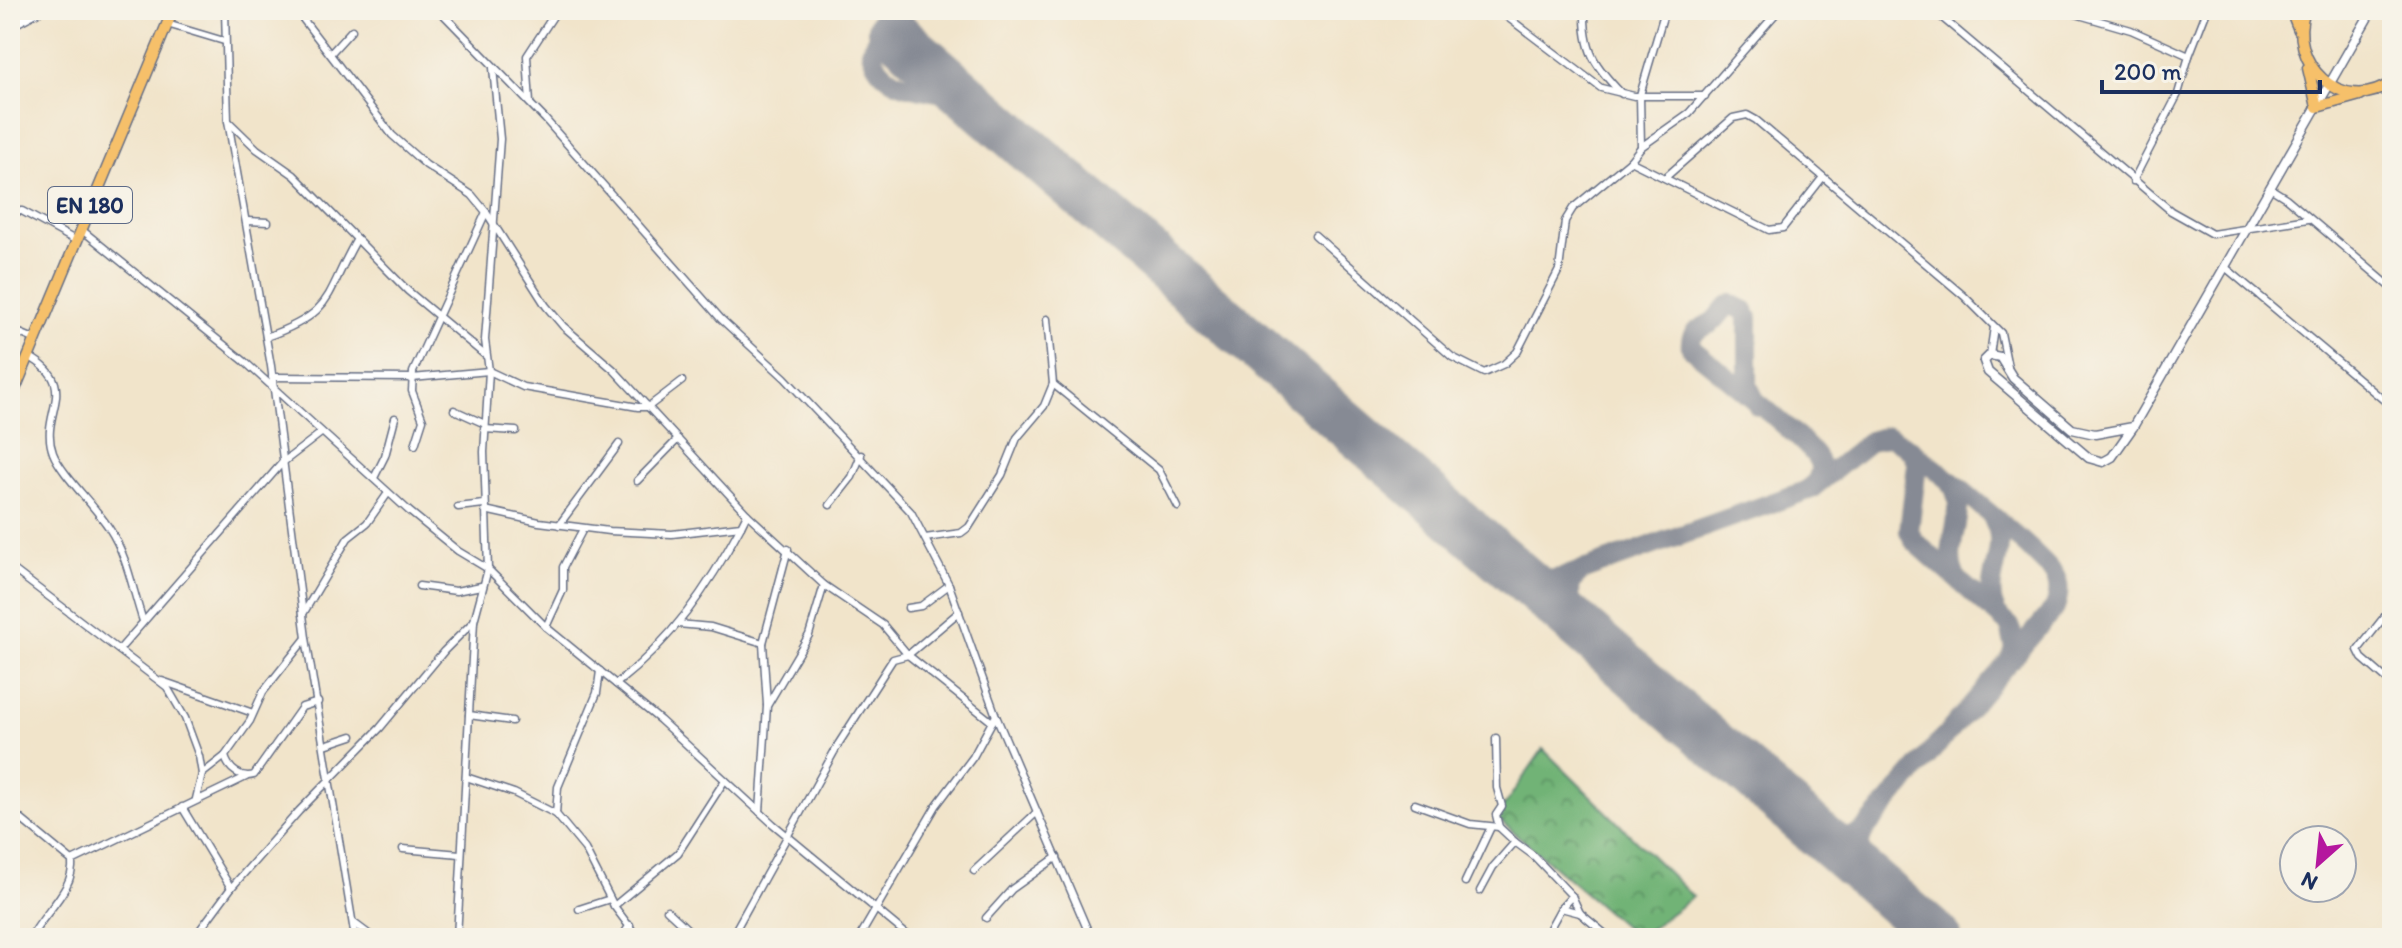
<svg xmlns="http://www.w3.org/2000/svg" width="2402" height="948" viewBox="0 0 2402 948" font-family="Itim,sans-serif">
<defs>
<pattern id="forest-crowns" width="20" height="18" patternUnits="userSpaceOnUse" patternTransform="scale(2)"><rect width="20" height="18" fill="#71b376"/><path d="M2 6a3 3 0 1 1 6 0M12 15a3 3 0 1 1 6 0" fill="none" stroke="#5c9264"/></pattern>
</defs>
<rect width="100%" height="100%" fill="#f7f3e8"/>
<filter id="ink" filterUnits="userSpaceOnUse"><feTurbulence type="fractalNoise" baseFrequency=".0125" numOctaves="2"/><feDisplacementMap in="SourceGraphic" scale="16" xChannelSelector="R" yChannelSelector="G"/><feConvolveMatrix kernelMatrix="1 2 1 2 8 2 1 2 1" color-interpolation-filters="sRGB"/></filter>
<filter id="wash" filterUnits="userSpaceOnUse"><feTurbulence type="fractalNoise" baseFrequency=".006" numOctaves="4" result="noise"/><feDisplacementMap in="SourceGraphic" scale="32" xChannelSelector="R" yChannelSelector="G"/><feGaussianBlur stdDeviation="1.8" result="paint"/><feColorMatrix in="noise" values="0 0 0 0 0 0 0 0 0 0 0 0 0 0 0 0 0 1.4 0 .05"/><feComposite in="paint" operator="in"/></filter>
<g filter="url(#wash)">
<rect width="100%" height="100%" fill="#f1e4ca"/>
<!-- forest -->
<polygon fill="url(#forest-crowns)" stroke="#46716a" stroke-width="2" points="1543,749 1693,897 1638,938 1496,817"/>
<g fill="none" stroke-linecap="round" stroke-linejoin="round">
<!-- taxiway -->
<g stroke="#868a94" stroke-width="20">
<path d="M891,30L880,33L871,51C881,89 917,87 949,94C959,96 969,102 978,106"/>
<path d="M1758,406L1748,386V318L1745,311L1731,304C1722,308 1719,318 1711,323C1699,330 1689,331 1691,348C1714,367 1809,441 1818,460C1823,471 1818,480 1811,488"/>
<polyline points="1911,449 1917,464 1909,531 1914,541 2010,626 2015,649 2010,661"/>
<path d="M1952,485C1970,514 1940,547 1956,577"/>
<path d="M1993,519C2012,548 1980,582 1996,611"/>
<path d="M1516,572L1542,581L1561,578L1811,489L1870,441L1888,436C1908,443 2040,553 2053,573C2061,584 2059,595 2055,608L1865,829L1854,837H1821"/>
<polyline points="1571,619 1570,583 1584,569"/>
<path d="M1865,829C1856,848 1857,859 1868,877"/>
</g>
<!-- runway -->
<polyline stroke="#868a94" stroke-width="48" points="891,30 1938,938"/>
</g>
</g>
<g filter="url(#ink)">
<g fill="none" stroke-linecap="round" stroke-linejoin="round">
<defs>
<g id="minor">
<polyline points="225,10 228,121 271,366 306,638 355,938"/>
<polyline points="296,10 392,135 426,165 472,195 486,212 546,306 563,326 614,370 747,514 824,585 883,625 908,655 959,612"/>
<polyline points="439,10 545,119 721,319 785,378 911,512 949,585 996,716 1091,938"/>
<polyline points="1498,10 1601,88 1634,96 1705,96"/>
<path d="M1585,10C1584,51 1594,65 1622,94"/>
<polyline points="1933,10 2171,211 2212,234 2308,219"/>
<polyline points="2062,10 2131,30 2189,56 2178,94 2133,181"/>
<polyline points="167,24 224,41"/>
<polyline points="331,53 352,30"/>
<polyline points="2189,56 2207,10"/>
<polyline points="530,103 527,56 557,10"/>
<polyline points="228,121 257,149 294,175 408,291 486,356"/>
<polyline points="1641,147 1640,95 1665,10"/>
<polyline points="1630,161 1769,230 1783,228 1823,177"/>
<polyline points="1667,176 1733,118 1747,115 1756,120 1964,296 2001,333 2008,367"/>
<polyline points="2270,188 2286,198 2392,288"/>
<polyline points="10,211 22,211 75,240"/>
<polyline points="247,221 268,222"/>
<polyline points="82,230 244,361 409,511 458,551 488,569 546,627 660,720 773,824 911,938"/>
<polyline points="1315,235 1452,357 1484,373 1504,364 1517,352 1559,270 1565,221 1573,208 1630,161 1641,147 1689,113 1779,10"/>
<polyline points="2225,267 2392,407"/>
<polyline points="10,329 34,339"/>
<path d="M266,337C336,312 324,296 357,239"/>
<polyline points="1990,355 1994,327"/>
<path d="M28,356C83,386 38,413 53,453C61,474 96,507 109,528C128,557 132,589 143,621"/>
<polyline points="272,377 412,378 489,371 523,387 638,407 648,407 682,381"/>
<polyline points="1053,384 1159,470 1178,507"/>
<polyline points="454,410 485,424"/>
<polyline points="484,429 516,431"/>
<polyline points="415,445 423,420 412,391 413,372 486,212"/>
<polyline points="374,478 385,456 395,418"/>
<polyline points="637,481 678,439"/>
<polyline points="830,505 852,477 861,455"/>
<polyline points="458,507 484,504"/>
<polyline points="485,510 539,522 609,531 672,534 741,526 747,514"/>
<polyline points="559,525 619,444"/>
<polyline points="925,538 961,533 969,527 1002,475 1017,438 1044,406 1053,384 1047,319"/>
<polyline points="10,567 167,687 185,718 199,756 202,774 196,799"/>
<polyline points="419,586 456,591 481,586"/>
<polyline points="2392,607 2358,650 2362,658 2392,684"/>
<polyline points="908,608 921,606 949,585"/>
<polyline points="303,614 348,538 367,523 388,493"/>
<polyline points="678,624 711,627 763,643"/>
<polyline points="546,627 563,590 563,567 583,529"/>
<path d="M306,638L263,692L250,721L225,756C228,769 241,779 254,775L302,707L318,702"/>
<polyline points="119,650 282,463 321,433"/>
<polyline points="162,681 253,713"/>
<path d="M616,684C671,641 708,588 741,526"/>
<polyline points="767,705 763,643 788,549"/>
<polyline points="469,715 512,721"/>
<polyline points="325,745 352,736"/>
<polyline points="202,774 225,756"/>
<polyline points="466,777 514,793 556,814 585,849 614,906 638,938"/>
<polyline points="1415,804 1470,824 1499,827 1496,815 1502,806 1497,788 1496,738"/>
<polyline points="182,807 231,888"/>
<path d="M10,810L72,861C75,889 43,913 31,938"/>
<polyline points="760,812 767,706 809,635 824,585"/>
<polyline points="556,814 558,787 597,693 600,671"/>
<polyline points="1515,842 1534,856 1572,896 1580,913 1610,938"/>
<polyline points="403,849 460,854"/>
<polyline points="72,861 246,777"/>
<polyline points="974,871 1037,812"/>
<polyline points="1465,882 1491,827"/>
<polyline points="1480,891 1493,867 1515,842 1499,827"/>
<polyline points="1572,896 1561,908 1580,913"/>
<polyline points="614,906 678,853 725,780"/>
<polyline points="579,909 610,899"/>
<polyline points="667,910 697,938"/>
<polyline points="986,918 1012,889 1057,857"/>
<polyline points="354,923 374,938"/>
<polyline points="1550,928 1561,908"/>
<polyline points="263,935 270,938"/>
<polyline points="194,938 231,888 299,811 380,728 444,651 474,621"/>
<polyline points="457,938 474,621 488,569 484,452 489,371 485,340 500,139 493,68"/>
<polyline points="621,938 630,925"/>
<polyline points="731,938 839,743 893,659 908,655 992,722 996,716"/>
<polyline points="859,938 936,806 973,757 992,722"/>
</g>
<g id="tertiary">
<polyline points="10,26 40,10"/>
<polyline points="2133,427 2095,434 2072,429 2013,378 2000,357 1990,355 1984,361 1988,372 2089,458 2103,462 2112,457 2133,427 2372,10"/>
</g>
<g id="primary">
<polyline points="2291,10 2299,30"/>
<path d="M2305,10C2286,62 2342,118 2392,82"/>
<polyline points="2308,68 2317,107 2360,95"/>
<polyline points="10,401 173,10"/>
</g>
</defs>
<!-- minor casing -->
<use href="#minor" stroke="#666e84" stroke-width="9"/>
<!-- tertiary casing -->
<use href="#tertiary" stroke="#666e84" stroke-width="11"/>
<!-- primary casing -->
<use href="#primary" stroke="#666e84" stroke-width="13"/>
<!-- minor -->
<use href="#minor" stroke="#fff" stroke-width="6"/>
<!-- tertiary -->
<use href="#tertiary" stroke="#fff" stroke-width="8"/>
<!-- primary -->
<use href="#primary" stroke="#f6c06b" stroke-width="10"/>
</g>
</g>
<g text-anchor="middle" stroke-width="8" stroke-linejoin="round" paint-order="stroke">
<!-- shield labels -->
<rect fill="#f7f3e8" stroke="#5d6a87" stroke-width="2" x="48" y="187" width="84" height="36" rx="6"/>
<g font-size="22" font-weight="bold" fill="#1b2f5e">
<text x="90" y="213">EN 180</text>
</g>
</g>
<!-- margin -->
<rect width="2402" height="948" fill="none" stroke="#f7f3e8" stroke-width="40"/>
<!-- north arrow -->
<g transform="translate(2318 864) rotate(207)"><circle r="38" fill="#f7f3e8" stroke="#9fa5b1" stroke-width="2"/>
<path d="M0-6L14 30L0 20L-14 30Z" fill="#b5179e"/>
<text y="-12" font-size="22" font-weight="bold" text-anchor="middle" fill="#1b2f5e">N</text>
</g>
<!-- scale -->
<path d="M2102 80v12h218v-12" fill="none" stroke="#1b2f5e" stroke-width="4"/>
<text x="2114" y="80" font-size="24" fill="#1b2f5e" stroke="#f7f3e8" stroke-width="6" paint-order="stroke">200 m</text>
</svg>
